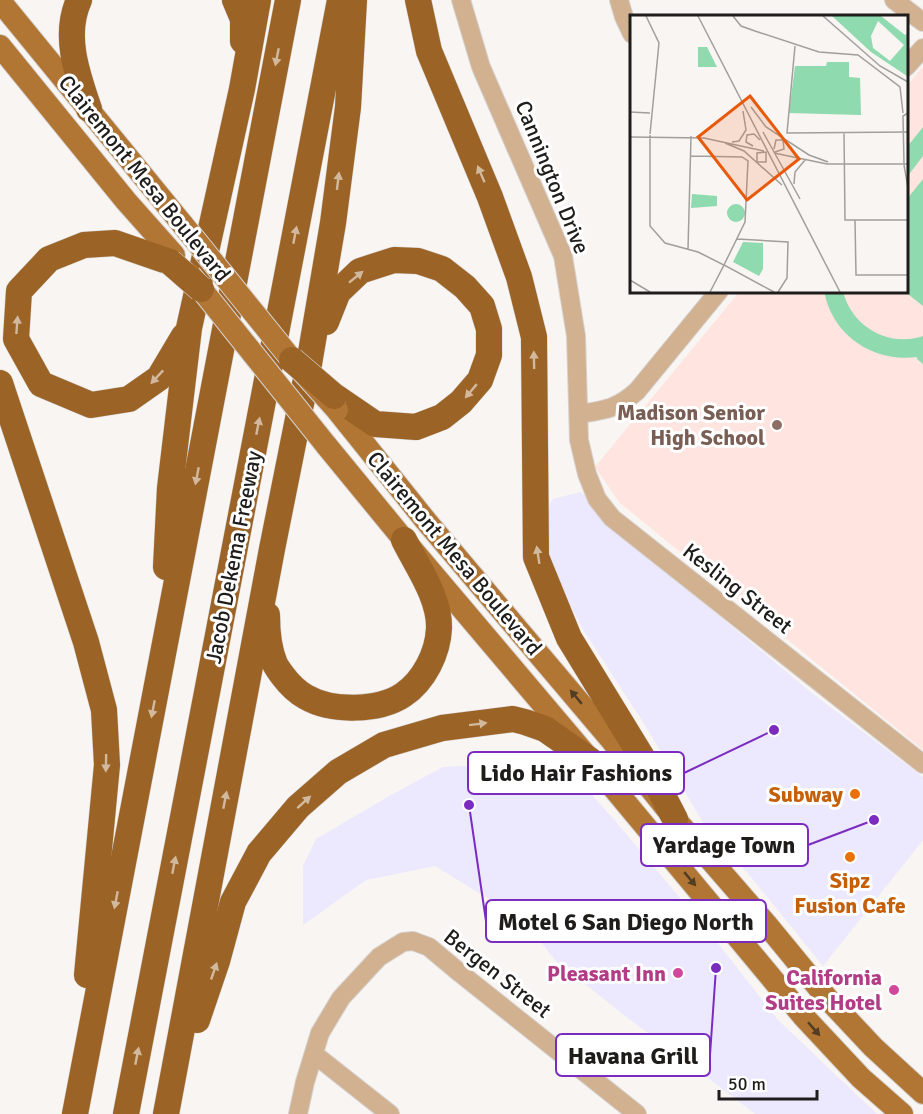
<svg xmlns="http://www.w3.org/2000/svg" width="923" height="1114" viewBox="0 0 923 1114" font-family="Signika,sans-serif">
<rect width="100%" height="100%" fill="#f8f5f2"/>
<!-- commercial -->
<g fill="#ece8fe">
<polygon points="581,492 633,535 676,580 813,694 923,777 923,840 823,966 751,877 704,824 643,722 582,628 553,573 543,516 553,499"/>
<polygon points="488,765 541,790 592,795 616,822 713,937 777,1019 877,1114 755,1114 697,1069 629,1019 556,961 523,920 435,866 366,880 303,925 303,866 316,839 391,795 443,767"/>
</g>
<!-- education -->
<polygon fill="#ffe4e0" points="923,66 923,750 620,503 595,467 740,291 906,291 907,86"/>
<!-- green -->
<g fill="#8fdaae">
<polygon points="923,127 923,156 907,177 907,147"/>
<polygon points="923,179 923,306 904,291 906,291 907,199"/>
<path d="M824,291H843C851,326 888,348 923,336V364L917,359V357C873,363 832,335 824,291Z"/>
</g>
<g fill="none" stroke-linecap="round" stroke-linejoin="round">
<defs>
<g id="minor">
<polyline points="461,0 481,67 563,256 576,336 579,440 587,474 597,499 612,518 923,764"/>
<polyline points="619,0 624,17 632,34"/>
<polyline points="894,0 923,22"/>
<polyline points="906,67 923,48"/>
<path d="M579,414C605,410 617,409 637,391L719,291"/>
<polyline points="314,1054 390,1114"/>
<polyline points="298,1114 305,1082 320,1033 341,998 379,957 403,942 413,941 429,947 460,973 637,1114"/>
</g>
<g id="major">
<polyline points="0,1 183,225"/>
<polyline points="0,46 126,201 174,255"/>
<polyline points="337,410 426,521 613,742 675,819 767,925 827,998 873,1047 923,1093"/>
<polyline points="326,445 404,540 591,761 804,1017 861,1078 902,1114"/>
</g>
<g id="highway">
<path d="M79,0C63,35 77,74 89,109"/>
<polyline points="235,0 243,19 243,41"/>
<polyline points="418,0 429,51 490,197 519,277 534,337 536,557 569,638 648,767 675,819"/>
<polyline points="170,262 115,243 84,245 49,259 19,291 16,339 41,384 91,405 129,399 159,378 184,336"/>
<polyline points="326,322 338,292 360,271 394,260 418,261 442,269 465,287 482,306 489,329 489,355 480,380 461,402 442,417 416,427 375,424 334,396"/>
<polyline points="0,383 86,642 104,710 107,765 87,975"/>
<polyline points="166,567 170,488 189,328 242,89 258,0"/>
<path d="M267,615C267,631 269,650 275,664C277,668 280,672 283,676C289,684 297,692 306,697C332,712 379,711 403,695C424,681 438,653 439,628C440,598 417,566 404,540"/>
<polyline points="197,1020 217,961 233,902 259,853 298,807 338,772 384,745 442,728 513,719 525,722 545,729 591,761"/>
<polyline points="75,1114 288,0"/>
<polyline points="126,1114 340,0"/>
<polyline points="166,1114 272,549 309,364 333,223 348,107 354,0"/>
</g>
</defs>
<!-- minor casing -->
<use href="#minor" stroke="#d5d2d0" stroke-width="20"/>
<!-- major casing -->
<use href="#major" stroke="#d5d2d0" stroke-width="24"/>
<!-- highway casing -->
<use href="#highway" stroke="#d5d2d0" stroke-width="27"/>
<!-- minor -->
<use href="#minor" stroke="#d2b191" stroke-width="18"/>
<!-- major -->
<use href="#major" stroke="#b17534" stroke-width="22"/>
<!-- highway -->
<use href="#highway" stroke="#9b6326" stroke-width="26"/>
<defs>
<g id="major-bridge">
<polyline points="183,225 292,360 337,410"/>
<polyline points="190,275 326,445"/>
</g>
<g id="highway-bridge">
<polyline points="170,262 201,289"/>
<polyline points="292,360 334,396"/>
</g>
</defs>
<!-- major-bridge casing -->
<use href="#major-bridge" stroke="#d5d2d0" stroke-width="24" stroke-linecap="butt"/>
<!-- highway-bridge casing -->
<use href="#highway-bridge" stroke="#d5d2d0" stroke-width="27" stroke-linecap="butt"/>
<!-- major-bridge -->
<use href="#major-bridge" stroke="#b17534" stroke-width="22"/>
<!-- highway-bridge -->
<use href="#highway-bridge" stroke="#9b6326" stroke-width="26"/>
</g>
<!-- one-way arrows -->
<defs><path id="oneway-solid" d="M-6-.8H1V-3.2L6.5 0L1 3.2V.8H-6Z" transform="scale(1.5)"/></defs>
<g fill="#d2b99d">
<use href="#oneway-solid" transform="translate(277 57) rotate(101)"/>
<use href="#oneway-solid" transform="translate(481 174) rotate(-113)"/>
<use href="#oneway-solid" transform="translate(338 181) rotate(-83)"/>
<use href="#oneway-solid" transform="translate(295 235) rotate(-79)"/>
<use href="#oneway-solid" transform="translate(356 277) rotate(-39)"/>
<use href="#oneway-solid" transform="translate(17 325) rotate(-86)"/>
<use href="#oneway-solid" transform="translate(534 360) rotate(-91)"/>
<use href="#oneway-solid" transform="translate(157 377) rotate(133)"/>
<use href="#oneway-solid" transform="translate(471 391) rotate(130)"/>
<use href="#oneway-solid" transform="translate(258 426) rotate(-79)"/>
<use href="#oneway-solid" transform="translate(197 476) rotate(101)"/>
<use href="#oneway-solid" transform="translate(538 555) rotate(-99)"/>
<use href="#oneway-solid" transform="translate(153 709) rotate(101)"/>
<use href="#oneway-solid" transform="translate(478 724) rotate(-7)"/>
<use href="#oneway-solid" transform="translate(106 763) rotate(91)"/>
<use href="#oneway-solid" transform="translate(225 800) rotate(-79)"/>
<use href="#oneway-solid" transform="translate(304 802) rotate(-42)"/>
<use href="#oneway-solid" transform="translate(174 865) rotate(-79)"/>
<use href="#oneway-solid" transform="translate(116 900) rotate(101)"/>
<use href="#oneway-solid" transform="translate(214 971) rotate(-71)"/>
<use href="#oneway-solid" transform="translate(137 1056) rotate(-79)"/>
</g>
<g fill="#513c24">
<use href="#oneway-solid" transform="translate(576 697) rotate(-130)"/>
<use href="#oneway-solid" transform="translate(690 879) rotate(50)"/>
<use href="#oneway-solid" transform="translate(814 1029) rotate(49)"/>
</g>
<!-- markers -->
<circle fill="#8d6e63" stroke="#fff" stroke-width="2" cx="777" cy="425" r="6"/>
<g fill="#e8710a" stroke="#fff" stroke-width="2">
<circle cx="855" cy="794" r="6"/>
<circle cx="850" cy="857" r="6"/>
</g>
<g fill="#d1479c" stroke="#fff" stroke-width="2">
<circle cx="678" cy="973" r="6"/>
<circle cx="894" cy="990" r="6"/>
</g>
<g text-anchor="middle" stroke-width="6" stroke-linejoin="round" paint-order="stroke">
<!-- street labels -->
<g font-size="22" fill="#1e1d1c" stroke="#fff">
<text transform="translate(553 177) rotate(68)" y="8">Cannington Drive</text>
<text transform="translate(145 178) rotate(51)" y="8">Clairemont Mesa Boulevard</text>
<text transform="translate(455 553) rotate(50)" y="8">Clairemont Mesa Boulevard</text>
<text transform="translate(233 557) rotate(-79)" y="8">Jacob Dekema Freeway</text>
<text transform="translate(738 588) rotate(38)" y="8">Kesling Street</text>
<text transform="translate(498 973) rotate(38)" y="8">Bergen Street</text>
</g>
<!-- education labels -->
<g font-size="22" font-weight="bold" fill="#785e54" stroke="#fff" text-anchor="end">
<text x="765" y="420">Madison Senior<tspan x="765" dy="25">High School</tspan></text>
</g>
<!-- food labels -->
<g font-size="22" font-weight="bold" fill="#c56008" stroke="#fff" text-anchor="end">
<text x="843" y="802">Subway</text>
<text x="850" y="888" text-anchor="middle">Sipz<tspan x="850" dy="25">Fusion Cafe</tspan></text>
</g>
<!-- hotel labels -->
<g font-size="22" font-weight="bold" fill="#b23c85" stroke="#fff" text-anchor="end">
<text x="666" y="981">Pleasant Inn</text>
<text x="882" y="985">California<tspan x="882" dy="25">Suites Hotel</tspan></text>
</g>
</g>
<!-- overview -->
<g transform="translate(630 15)">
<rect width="278" height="278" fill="#f8f5f2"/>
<path d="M202,1H251L275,20L277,18V61L241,37ZM248,6L274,30L260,46L243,33L241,21ZM68,32H77L87,52H68ZM197,47H219V62L230,63L231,100L159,98L165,51H196ZM62,179L87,181V191L61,193ZM97 198a9 9 0 1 1 18 0a9 9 0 1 1-18 0ZM113,227L133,228V254L129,261L103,247Z" fill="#8fdaae" fill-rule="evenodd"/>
<path fill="none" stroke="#a19f9c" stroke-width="1.5" d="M16,1L29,28L20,119M68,1L210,277M103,1L111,11L125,16M193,1L250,51L278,67M131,18L125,16L189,37L228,40L270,72L273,98M165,31L157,118L278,117M121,92L136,112L179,140L198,147M0,97L20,98M133,117L170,184M214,117L215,205H278M20,120V211L35,228L68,237L94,250L80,277M0,122L74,123L134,136M102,127L109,126L116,115L113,96M95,128L114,136L152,170M123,131L116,127L117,120L124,119L130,125M144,134L146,125H153L154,134L145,137M136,137V147H127V138L137,137M144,138L197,149H278M61,141L112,142L118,146L115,207L94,250L144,277M274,149L273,101L278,98M274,150L278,173M164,169L165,157L175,145M225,205L226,260H278M107,224L158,227L157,263L148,277M58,234L61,121M0,265L20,277"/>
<path fill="#e8590c" fill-opacity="0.15" stroke="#e8590c" stroke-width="3" d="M120,81L169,144L117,185L68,122Z"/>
<rect width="278" height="278" fill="none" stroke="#1e1d1c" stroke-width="3"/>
</g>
<!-- callouts -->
<path fill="none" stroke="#7b2cbf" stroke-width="2" d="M774 730L684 773M874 820L808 845M469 805L486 921M716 968L710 1055"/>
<g fill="#7b2cbf" stroke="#fff" stroke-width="2">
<circle cx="774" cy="730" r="6"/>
<circle cx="874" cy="820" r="6"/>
<circle cx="469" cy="805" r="6"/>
<circle cx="716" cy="968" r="6"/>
</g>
<g fill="#fff" stroke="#7b2cbf" stroke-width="2">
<rect x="468" y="752" width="216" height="42" rx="6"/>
<rect x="641" y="824" width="167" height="42" rx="6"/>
<rect x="486" y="900" width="280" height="42" rx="6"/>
<rect x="556" y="1034" width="154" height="42" rx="6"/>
</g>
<g font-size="24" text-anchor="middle" font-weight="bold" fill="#1e1d1c">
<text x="576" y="781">Lido Hair Fashions</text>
<text x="724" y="853">Yardage Town</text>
<text x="626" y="930">Motel 6 San Diego North</text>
<text x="633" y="1064">Havana Grill</text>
</g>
<!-- scale -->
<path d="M719 1090v9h98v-9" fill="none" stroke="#1e1d1c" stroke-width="3"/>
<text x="728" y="1090" font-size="18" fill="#1e1d1c" stroke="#ffffff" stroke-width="4.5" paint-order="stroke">50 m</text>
</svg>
